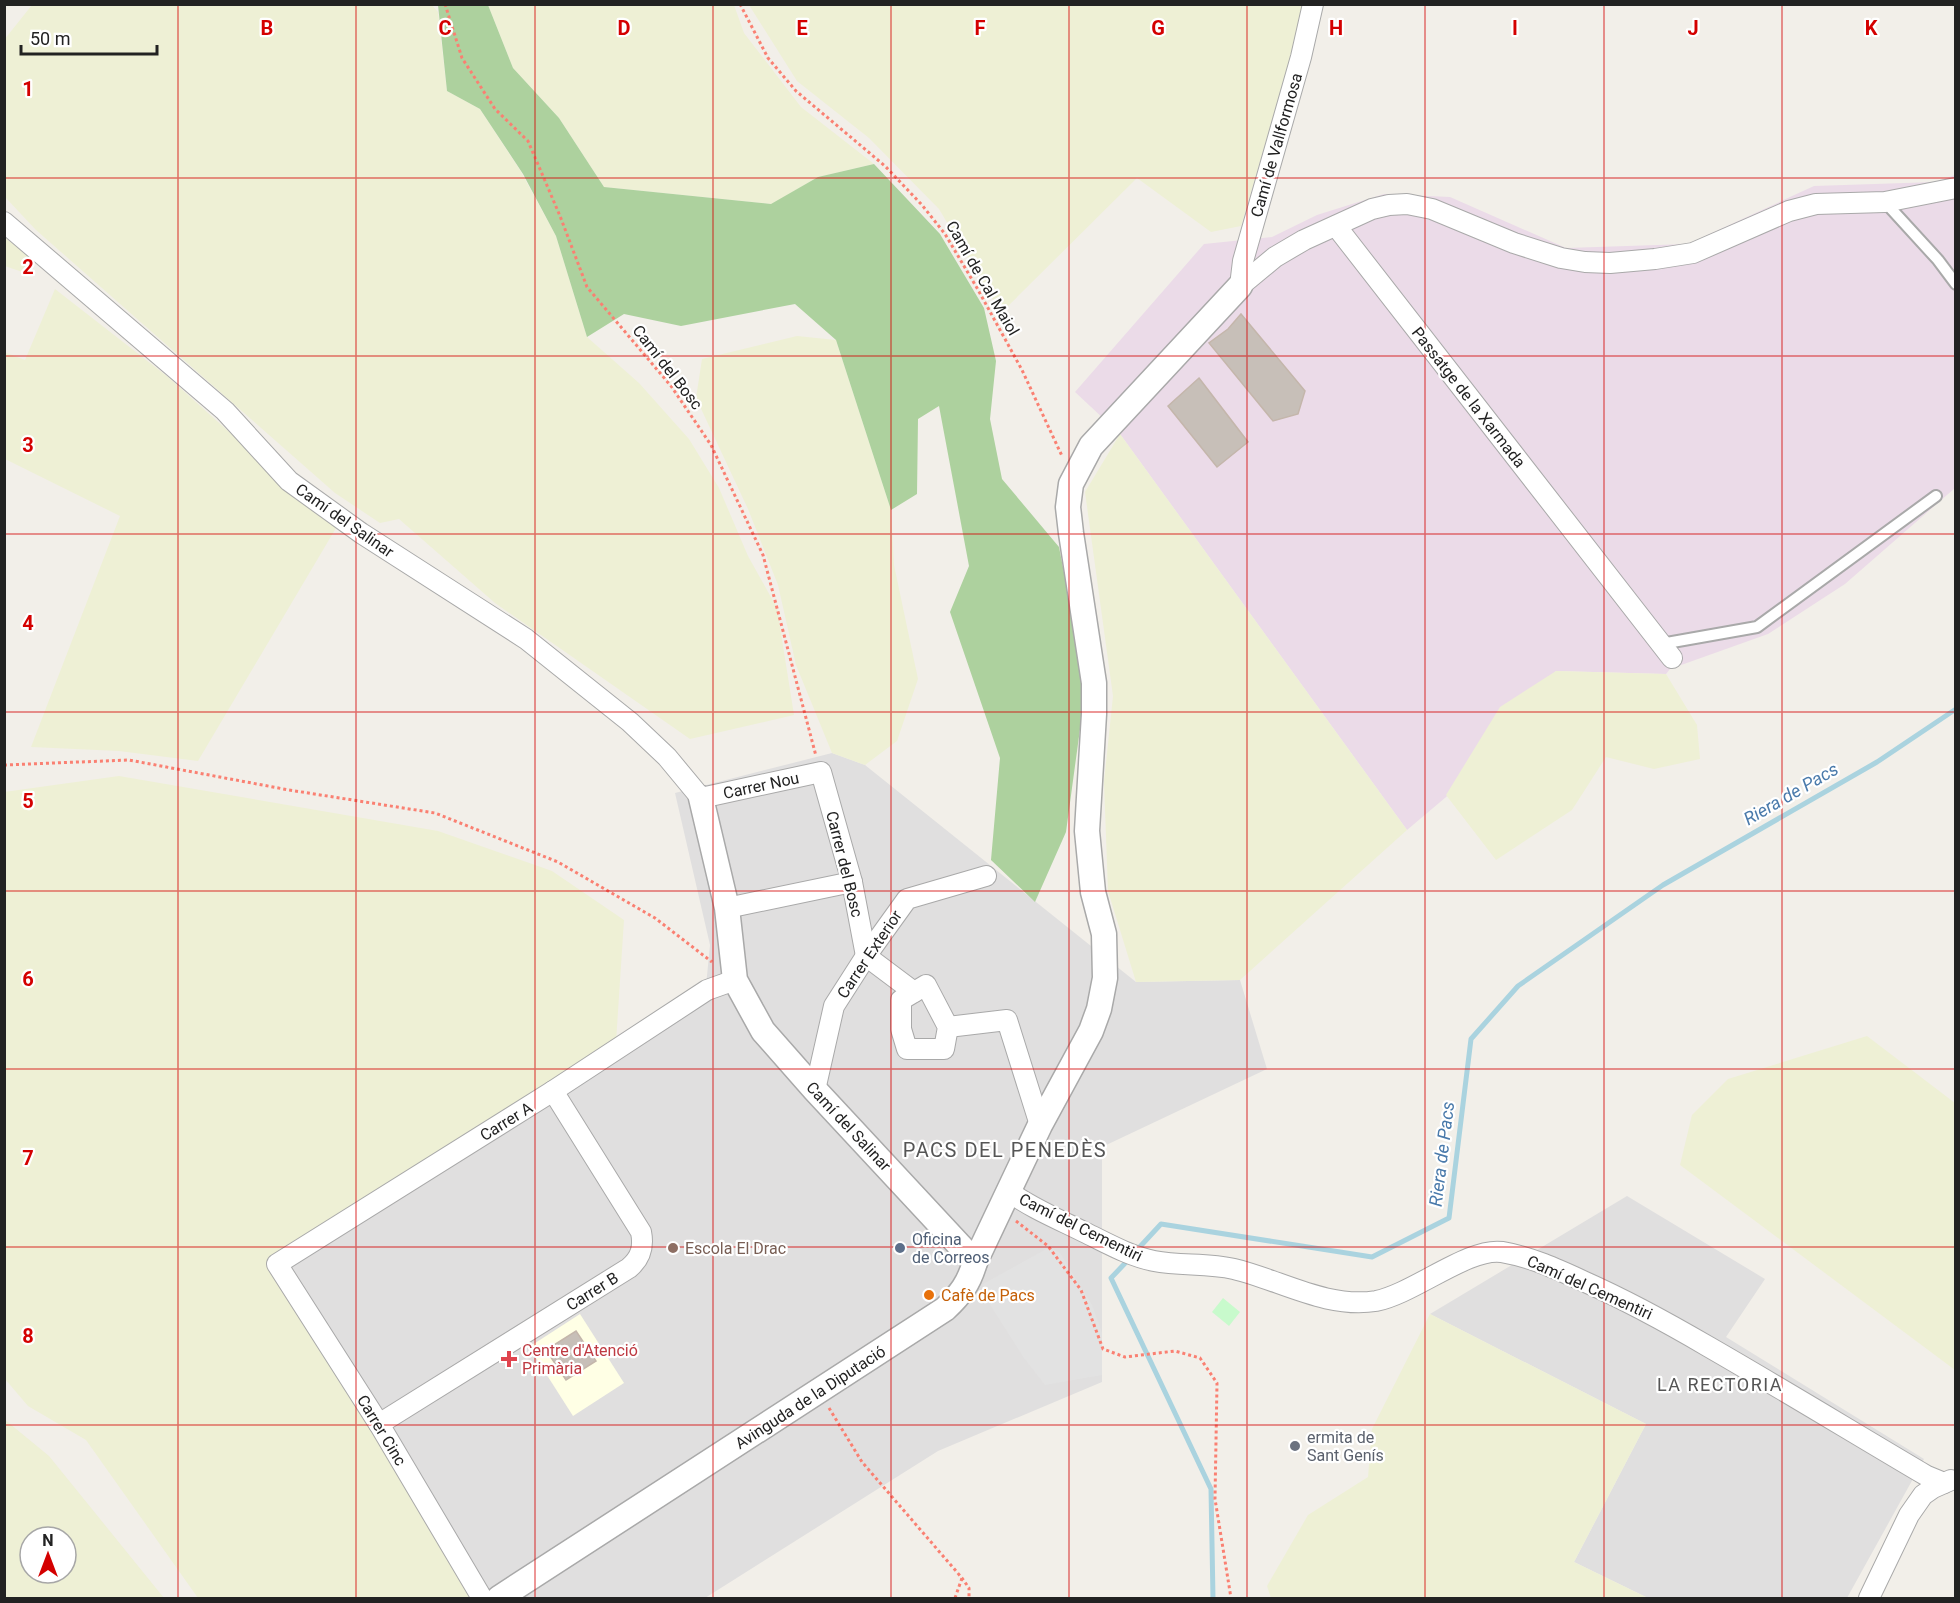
<svg xmlns="http://www.w3.org/2000/svg" width="1960" height="1603" viewBox="0 0 1960 1603" font-family="Roboto,sans-serif">
<rect width="100%" height="100%" fill="#f2efe9"/>
<!-- residential -->
<g fill="#e0dfdf">
<polygon points="832,753 865,765 1136,982 1240,980 1267,1069 1102,1147 1102,1382 938,1451 705,1598 491,1598 266,1262 706,986 710,945 675,793"/>
<polygon points="1627,1196 1765,1279 1726,1337 1924,1459 1847,1598 1648,1598 1574,1562 1646,1424 1430,1314"/>
</g>
<!-- industrial -->
<polygon fill="#ebdbe8" points="1955,175 1955,488 1845,584 1768,634 1670,669 1666,674 1556,671 1452,792 1407,830 1120,434 1075,392 1204,244 1272,237 1317,215 1384,194 1450,197 1566,248 1688,244 1814,186 1935,182"/>
<!-- education -->
<polygon fill="#ffffe5" points="580,1314 624,1383 573,1416 529,1347"/>
<!-- farmland -->
<g fill="#eef0d5" fill-rule="evenodd">
<polygon points="32,5 432,5 438,12 447,91 480,109 520,170 556,236 587,337 639,383 689,439 719,488 748,556 777,608 794,715 690,739 495,603 399,519 380,523 335,493 36,230 5,197 4,40"/>
<polygon points="488,5 734,5 744,33 801,107 874,164 818,177 772,204 604,187 559,118 513,68"/>
<polygon points="749,5 1306,5 1241,226 1211,232 1137,178 1001,313 939,209 869,138 797,81"/>
<polygon points="4,237 36,262 25,273 5,266"/>
<polygon points="55,289 168,377 336,528 198,761 119,751 31,747 120,516 5,459 4,352 25,360"/>
<polygon points="797,336 836,340 891,510 894,565 918,679 897,741 865,765 832,753 796,665 778,585 748,509 696,398 702,359"/>
<polygon points="1120,434 1407,830 1240,980 1136,982 1108,891 1104,782 1113,696 1085,492"/>
<polygon points="1556,671 1666,674 1697,725 1700,759 1654,769 1606,757 1572,810 1496,860 1446,795 1500,707"/>
<polygon points="119,776 438,831 552,871 624,920 616,1042 267,1262 277,1264 487,1598 198,1598 86,1440 28,1406 5,1379 4,792"/>
<polygon points="1867,1036 1955,1103 1955,1370 1680,1165 1692,1115 1728,1079"/>
<polygon points="1430,1314 1646,1424 1574,1562 1648,1598 1271,1598 1267,1586 1308,1515 1368,1477 1372,1429"/>
<path d="M4,1419L49,1456L164,1598H5ZM30,1537H66V1573H30Z"/>
</g>
<!-- forest -->
<polygon fill="#add19e" points="438,5 488,5 513,68 559,118 604,187 771,204 818,177 874,164 940,234 984,308 996,361 990,419 1002,479 1059,547 1086,685 1066,832 1035,902 991,860 1000,758 950,612 969,566 939,406 918,419 917,494 891,510 836,340 795,304 681,326 624,314 587,337 556,236 523,174 480,109 447,91"/>
<!-- park -->
<polygon fill="#c8facc" points="1223,1298 1240,1312 1229,1326 1212,1312"/>
<!-- parking -->
<polygon fill="#e2e2e2" points="1050,1247 1060,1253 1092,1305 1102,1333 1102,1375 1045,1385 1024,1358 982,1292 983,1284"/>
<g fill="none" stroke-linecap="round" stroke-linejoin="round">
<!-- stream -->
<g stroke="#aad3df" stroke-width="5">
<polyline points="1136,1251 1161,1224 1372,1257 1449,1218 1471,1039 1518,986 1663,885 1877,762 1956,709"/>
<polyline points="1130,1258 1111,1278 1211,1489 1213,1598"/>
</g>
</g>
<!-- building -->
<g fill="#c7bfb8" stroke="#c4b6ab" stroke-width="1.5">
<polygon points="1241,314 1305,391 1298,414 1273,421 1209,343 1228,329"/>
<polygon points="1199,378 1248,442 1217,467 1168,406"/>
<polygon points="576,1331 596,1361 566,1380 546,1350"/>
</g>
<g fill="none" stroke-linecap="round" stroke-linejoin="round">
<defs>
<g id="service">
<polyline points="1885,202 1938,260 1956,284"/>
<polyline points="1661,644 1757,627 1936,496"/>
</g>
<g id="minor">
<polyline points="4,222 225,411 289,481 361,533 526,639 630,722 667,757 701,798 821,772 852,882 866,956 914,992"/>
<polyline points="1336,226 1672,658"/>
<polyline points="1240,286 1275,257 1304,240 1372,209 1389,205 1407,204 1432,209 1514,243 1561,258 1585,262 1610,263 1655,259 1693,253 1789,211 1816,204 1885,202 1956,188"/>
<polyline points="1240,286 1243,261 1301,57 1313,4"/>
<polyline points="727,908 852,882"/>
<polygon points="926,985 948,1027 944,1049 907,1049 901,1029 901,1000"/>
<polyline points="948,1027 1007,1020 1040,1125"/>
<polyline points="815,1090 834,1006 866,956 907,899 986,876"/>
<path d="M1008,1191C1031,1208 1058,1219 1084,1232C1107,1243 1129,1256 1154,1261C1180,1266 1208,1263 1234,1269C1280,1280 1327,1309 1376,1301C1413,1294 1469,1247 1502,1252C1531,1257 1557,1269 1583,1281C1626,1300 1668,1323 1709,1347C1782,1389 1854,1433 1927,1476L1944,1483"/>
<path d="M379,1424L629,1268C641,1258 644,1247 641,1232L553,1091"/>
<polyline points="482,1598 379,1424 277,1264 553,1091 707,990 735,980"/>
<polyline points="1869,1598 1909,1515 1923,1495 1933,1488 1951,1480"/>
</g>
<g id="tertiary">
<polyline points="701,798 727,908 735,980 763,1031 815,1090 975,1262"/>
<path d="M499,1598L945,1309C961,1294 969,1283 975,1262L1040,1125L1091,1031L1099,1009L1105,978L1104,934L1093,892L1087,831L1094,714V683L1071,533L1068,507L1071,484L1091,446L1240,286"/>
</g>
</defs>
<!-- service casing -->
<use href="#service" stroke="#a9a9a9" stroke-width="14"/>
<!-- minor casing -->
<use href="#minor" stroke="#a9a9a9" stroke-width="22"/>
<!-- tertiary casing -->
<use href="#tertiary" stroke="#a9a9a9" stroke-width="27"/>
<!-- path -->
<g stroke="#fa8072" stroke-width="3" stroke-dasharray="3 3" stroke-linecap="butt">
<polyline points="445,4 462,58 495,109 528,141 560,216 587,287 671,386 711,445 763,555 816,756"/>
<polyline points="740,4 768,58 796,91 885,166 922,205 945,234 977,288 1022,370 1062,456"/>
<polyline points="4,765 129,760 289,790 435,813 558,862 655,918 712,962"/>
<polyline points="1016,1221 1048,1246 1081,1290 1103,1349 1125,1357 1175,1351 1200,1358 1217,1383 1215,1499 1231,1598"/>
<polyline points="829,1408 862,1462 962,1578 969,1588 969,1598"/>
<polyline points="955,1598 962,1578"/>
</g>
<!-- service -->
<use href="#service" stroke="#fff" stroke-width="10"/>
<!-- minor -->
<use href="#minor" stroke="#fff" stroke-width="20"/>
<!-- tertiary -->
<use href="#tertiary" stroke="#fff" stroke-width="24"/>
</g>
<!-- grid -->
<path fill="none" stroke="#d40000" stroke-width="1.5" stroke-opacity="0.55" d="M178,4V1598M356,4V1598M535,4V1598M713,4V1598M891,4V1598M1069,4V1598M1247,4V1598M1425,4V1598M1604,4V1598M1782,4V1598M4,178H1956M4,356H1956M4,534H1956M4,712H1956M4,891H1956M4,1069H1956M4,1247H1956M4,1425H1956"/>
<!-- markers -->
<circle fill="#8d6e63" stroke="#fff" stroke-width="2" cx="673" cy="1248" r="6"/>
<circle fill="#5c6f8a" stroke="#fff" stroke-width="2" cx="900" cy="1248" r="6"/>
<circle fill="#e8710a" stroke="#fff" stroke-width="2" cx="929" cy="1295" r="6"/>
<path fill="#e0444e" stroke="#fff" stroke-width="2" d="M506 1350h6v6h6v6h-6v6h-6v-6h-6v-6h6z"/>
<circle fill="#6b7280" stroke="#fff" stroke-width="2" cx="1295" cy="1446" r="6"/>
<g text-anchor="middle" stroke-width="4.5" stroke-linejoin="round" paint-order="stroke">
<!-- street labels -->
<g font-size="16" fill="#222" stroke="#fff">
<text transform="translate(1276 145) rotate(-74)" y="6">Camí de Vallformosa</text>
<text transform="translate(983 278) rotate(60)" y="6">Camí de Cal Maiol</text>
<text transform="translate(668 367) rotate(52)" y="6">Camí del Bosc</text>
<text transform="translate(1469 397) rotate(52)" y="6">Passatge de la Xarmada</text>
<text transform="translate(345 520) rotate(35)" y="6">Camí del Salinar</text>
<text transform="translate(761 785) rotate(-12)" y="6">Carrer Nou</text>
<text transform="translate(845 864) rotate(76)" y="6">Carrer del Bosc</text>
<text transform="translate(869 954) rotate(-56)" y="6">Carrer Exterior</text>
<text transform="translate(506 1121) rotate(-32)" y="6">Carrer A</text>
<text transform="translate(849 1126) rotate(47)" y="6">Camí del Salinar</text>
<text transform="translate(1081 1227) rotate(26)" y="6">Camí del Cementiri</text>
<text transform="translate(1590 1287) rotate(24)" y="6">Camí del Cementiri</text>
<text transform="translate(592 1291) rotate(-32)" y="6">Carrer B</text>
<text transform="translate(810 1397) rotate(-33)" y="6">Avinguda de la Diputació</text>
<text transform="translate(382 1430) rotate(59)" y="6">Carrer Cinc</text>
</g>
<!-- service labels -->
<g font-size="16" fill="#4e5e75" stroke="#fff" text-anchor="start">
<text x="912" y="1245">Oficina<tspan x="912" dy="18">de Correos</tspan></text>
</g>
<!-- education labels -->
<g font-size="16" fill="#785e54" stroke="#fff" text-anchor="start">
<text x="685" y="1254">Escola El Drac</text>
</g>
<!-- food labels -->
<g font-size="16" fill="#c56008" stroke="#fff" text-anchor="start">
<text x="941" y="1301">Cafè de Pacs</text>
</g>
<!-- health labels -->
<g font-size="16" fill="#be3a42" stroke="#fff" text-anchor="start">
<text x="522" y="1356">Centre d'Atenció<tspan x="522" dy="18">Primària</tspan></text>
</g>
<!-- worship labels -->
<g font-size="16" fill="#5b616d" stroke="#fff" text-anchor="start">
<text x="1307" y="1443">ermita de<tspan x="1307" dy="18">Sant Genís</tspan></text>
</g>
<!-- water labels -->
<g font-size="18" font-style="italic" fill="#4a7aab" stroke="#fff">
<text transform="translate(1791 794) rotate(-30)" y="6">Riera de Pacs</text>
<text transform="translate(1442 1154) rotate(-83)" y="6">Riera de Pacs</text>
</g>
<!-- neighbourhood labels -->
<g font-size="18" letter-spacing="1.5" fill="#555" stroke="#fff">
<text x="1720" y="1391">LA RECTORIA</text>
</g>
<!-- quarter labels -->
<g font-size="20" letter-spacing="1.5" fill="#555" stroke="#fff">
<text x="1005" y="1157">PACS DEL PENEDÈS</text>
</g>
</g>
<g font-size="20" text-anchor="middle" font-weight="bold" fill="#d40000" stroke="#fff" stroke-width="4.5" stroke-linejoin="round" paint-order="stroke">
<text x="267" y="35">B</text>
<text x="445" y="35">C</text>
<text x="624" y="35">D</text>
<text x="802" y="35">E</text>
<text x="980" y="35">F</text>
<text x="1158" y="35">G</text>
<text x="1336" y="35">H</text>
<text x="1515" y="35">I</text>
<text x="1693" y="35">J</text>
<text x="1871" y="35">K</text>
<text x="28" y="96">1</text>
<text x="28" y="274">2</text>
<text x="28" y="452">3</text>
<text x="28" y="630">4</text>
<text x="28" y="808">5</text>
<text x="28" y="986">6</text>
<text x="28" y="1165">7</text>
<text x="28" y="1343">8</text>
</g>
<!-- border -->
<rect width="1960" height="1603" fill="none" stroke="#222222" stroke-width="12"/>
<!-- north arrow -->
<g transform="translate(48 1555)"><circle r="28" fill="#ffffff" stroke="#a7a7a7" stroke-width="1.5"/>
<path d="M0-4.5L10 22L0 15L-10 22Z" fill="#d40000"/>
<text y="-9" font-size="16" font-weight="bold" text-anchor="middle" fill="#222222">N</text>
</g>
<!-- scale -->
<path d="M21 45v9h136v-9" fill="none" stroke="#222222" stroke-width="3"/>
<text x="30" y="45" font-size="18" fill="#222222" stroke="#ffffff" stroke-width="4.5" paint-order="stroke">50 m</text>
</svg>
